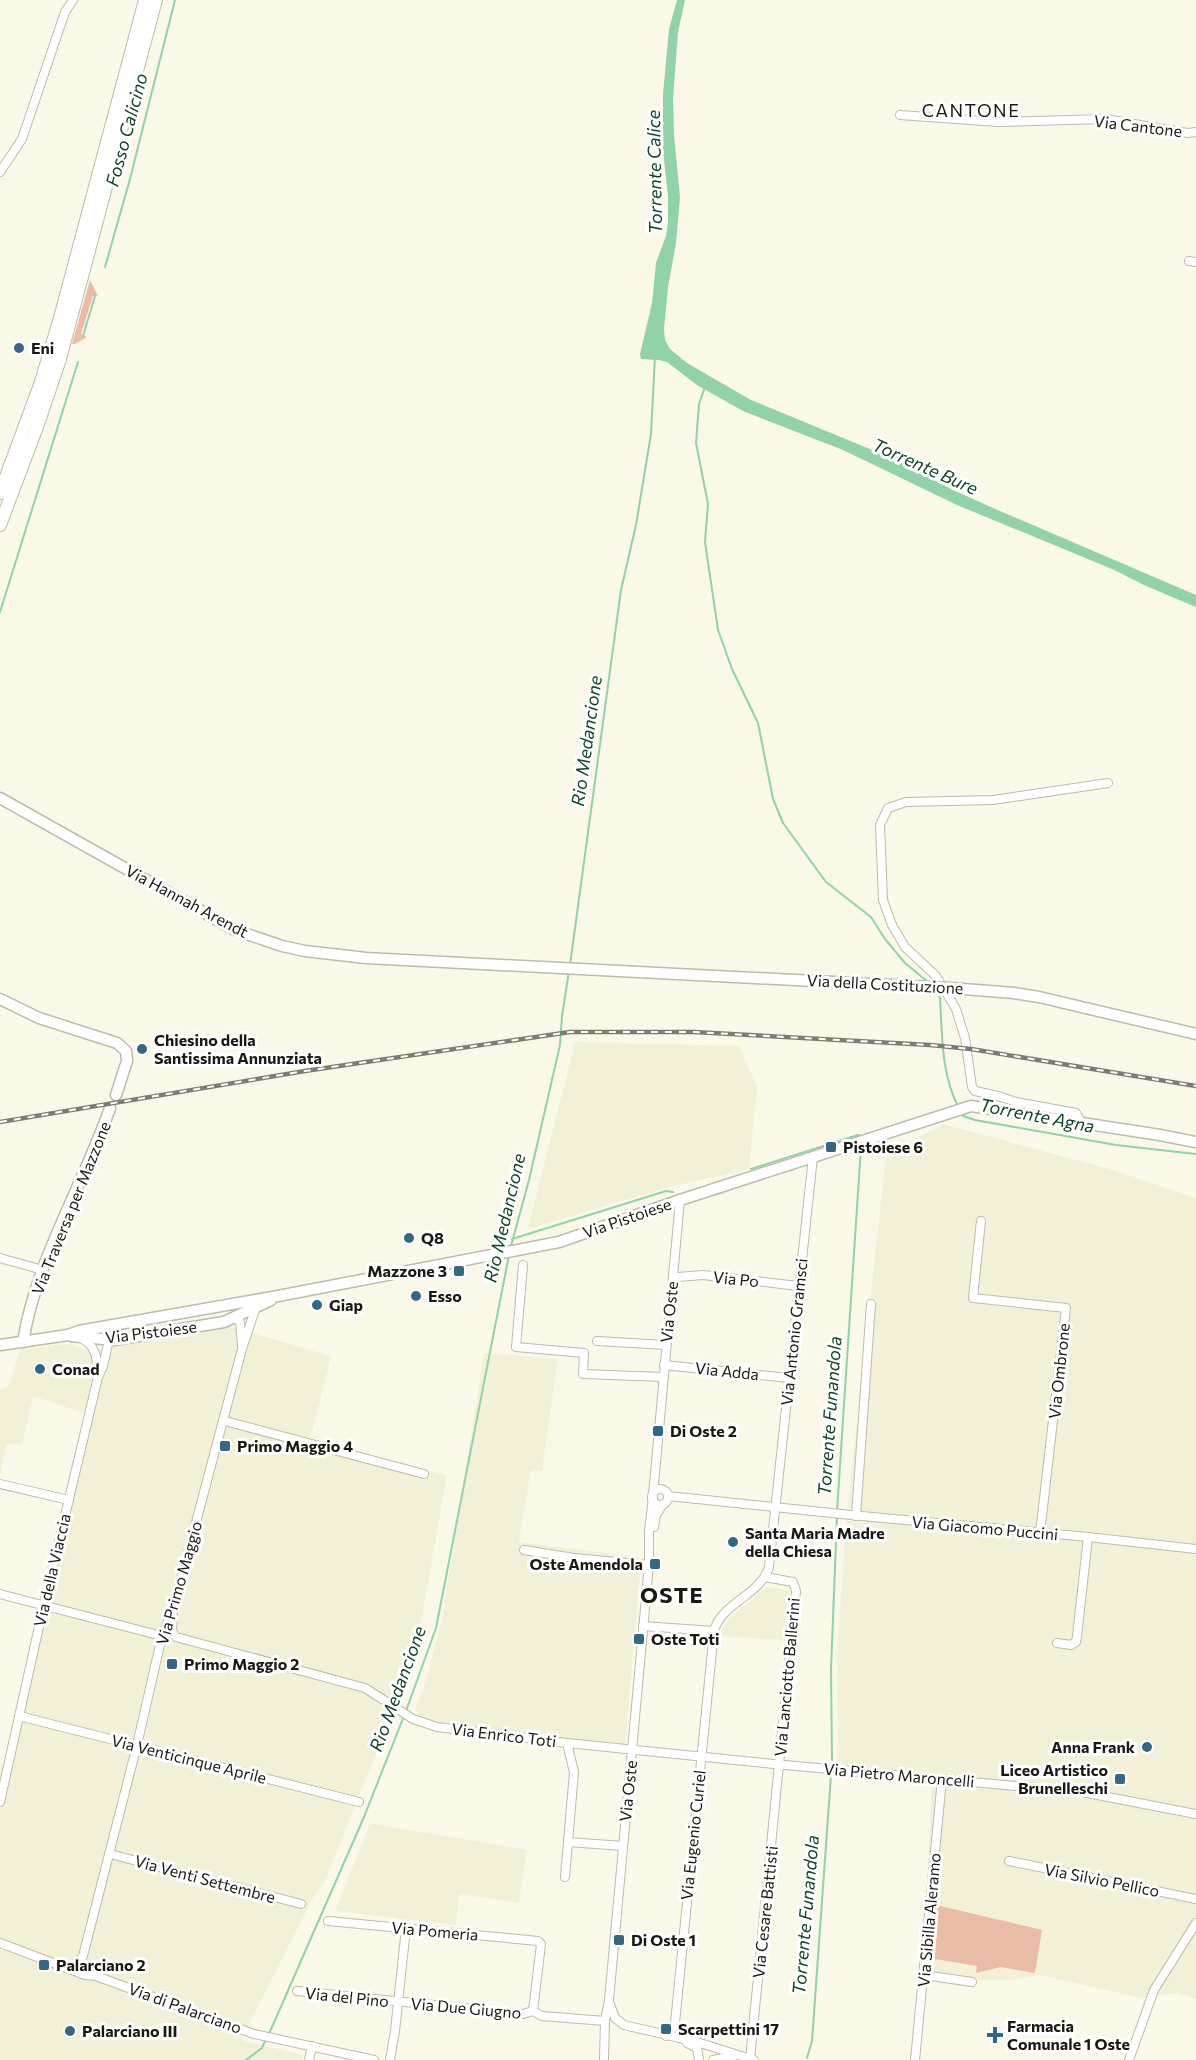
<svg xmlns="http://www.w3.org/2000/svg" width="1196" height="2060" viewBox="0 0 1196 2060" font-family="Commissioner,sans-serif">
<rect width="100%" height="100%" fill="#faf8e8"/>
<!-- built -->
<g fill="#f3f0d8">
<polygon points="575,1042 739,1046 757,1087 749,1169 669,1187 528,1229"/>
<polygon points="943,1124 1113,1170 1196,1198 1196,1999 1176,1993 1141,1998 1040,1975 1009,1980 918,1980 926,1903 932,1784 928,1773 838,1765 837,1657 846,1524 886,1155"/>
<polygon points="228,1326 331,1356 309,1445 447,1475 415,1656 324,1883 314,1896 241,2040 303,2055 302,2060 0,2060 0,1766 7,1768 89,1415 33,1396 22,1445 7,1444 0,1475 0,1390 9,1386 20,1349 72,1344 92,1352 116,1345"/>
<polygon points="484,1353 558,1359 542,1471 531,1470 519,1542 639,1557 640,1573 625,1745 532,1736 433,1723 420,1718 415,1709 424,1687 442,1620"/>
<polygon points="766,1587 789,1590 784,1640 720,1636 724,1624"/>
<polygon points="370,1823 527,1850 519,1903 459,1894 456,1925 335,1911"/>
</g>
<!-- green -->
<g fill="#e9bca6">
<polygon points="90,280 98,296 93,296 81,334 87,337 75,344 72,344"/>
<polygon points="936,1905 1042,1930 1035,1973 1001,1967 976,1973 977,1966 929,1958"/>
</g>
<!-- water -->
<polygon fill="#91d2a8" points="677,0 685,0 678,32 673,99 674,135 680,197 676,243 668,287 664,329 665,340 670,349 687,363 751,400 894,459 951,489 993,508 1196,595 1196,607 1146,586 1112,569 957,505 843,450 743,411 697,385 667,362 659,360 641,359 640,354 652,303 656,263 666,236 668,223 668,196 663,151 663,94 669,29"/>
<g fill="none" stroke-linecap="round" stroke-linejoin="round">
<!-- stream -->
<g stroke="#91d2a8" stroke-width="2">
<polyline points="105,267 130,179 175,0"/>
<polyline points="83,336 95,296"/>
<polyline points="705,387 699,404 696,443 708,504 705,542 718,630 732,669 758,723 773,799 783,823 826,882 871,917 885,939 905,963 928,982"/>
<polyline points="0,612 78,362"/>
<polyline points="570,965 621,590 636,525 651,434 655,356"/>
<path d="M935,991L940,997C942,1032 941,1076 959,1108"/>
<polyline points="961,1112 963,1116 975,1120 1116,1145 1196,1154"/>
<polyline points="751,1169 858,1135 861,1136"/>
<polyline points="512,1239 666,1191 673,1192"/>
<polyline points="511,1246 529,1180 560,1045 562,1016 569,971"/>
<polyline points="837,1511 861,1147"/>
<polyline points="406,1711 436,1628 509,1255"/>
<polyline points="832,1760 831,1669 837,1517"/>
<polyline points="269,2034 364,1817 404,1716"/>
<polyline points="807,2058 812,2041 831,1775"/>
<polyline points="246,2060 262,2048 266,2039"/>
</g>
<defs>
<g id="minor">
<polyline points="900,115 998,122 1105,119 1188,133 1196,132"/>
<polyline points="0,172 22,139 65,12 73,0"/>
<polyline points="1189,261 1196,262"/>
<polyline points="1082,1124 1076,1113 1016,1102 998,1096 975,1091 972,1087 965,1038 956,1009 936,976 905,947 892,925 883,900 880,825 888,808 906,802 993,800 1108,783"/>
<polyline points="981,1221 973,1298 1066,1308 1040,1533"/>
<polyline points="0,1258 43,1270"/>
<polyline points="523,1265 516,1347 584,1353 583,1374 663,1377"/>
<polyline points="673,1276 678,1277 703,1275 798,1286"/>
<polyline points="233,1317 240,1322 242,1345"/>
<path d="M80,1338C97,1345 97,1359 98,1375"/>
<polyline points="597,1341 666,1345"/>
<polyline points="664,1365 789,1378"/>
<polyline points="225,1421 424,1474"/>
<polyline points="0,1484 69,1500"/>
<circle cx="660" cy="1497" r="8"/>
<polyline points="653,1495 680,1200"/>
<polyline points="668,1496 851,1515 1088,1537 1196,1549"/>
<polyline points="856,1516 871,1304"/>
<polyline points="654,1527 656,1515 663,1504"/>
<polyline points="524,1550 574,1558 649,1565"/>
<polyline points="0,1594 162,1636"/>
<polyline points="173,1609 172,1631 176,1637 365,1688 413,1719 437,1727 567,1743 774,1764 1082,1792 1196,1814"/>
<polyline points="643,1626 714,1631"/>
<polyline points="1057,1643 1071,1645 1076,1642 1077,1636 1088,1537"/>
<polyline points="19,1716 359,1802"/>
<polyline points="567,1743 574,1772 568,1842 623,1846"/>
<polyline points="0,1802 44,1604 98,1377 103,1366 109,1340"/>
<polyline points="110,1854 301,1904"/>
<polyline points="1009,1861 1196,1899"/>
<polyline points="565,1877 568,1842"/>
<polyline points="328,1921 538,1941 541,1944 533,2011"/>
<polyline points="0,1943 85,1975 96,1976 254,2034 374,2060"/>
<polyline points="65,1966 77,1964 83,1956 137,1745 162,1636 173,1609 242,1349 256,1307"/>
<polyline points="924,1975 972,1982"/>
<polyline points="297,1991 523,2014 533,2011"/>
<polyline points="610,2004 615,2018 624,2025 697,2042 754,2060"/>
<polyline points="533,2011 542,2016 605,2021"/>
<path d="M666,2036L671,2032L675,2023L714,1631C721,1603 761,1595 769,1567L813,1157"/>
<polyline points="687,2043 697,2048 699,2060"/>
<polyline points="750,2059 796,1591 793,1582 765,1577"/>
<polyline points="309,2060 312,2046"/>
<polyline points="390,2060 395,2031 406,1928"/>
<polyline points="604,2060 605,2021 609,2000 649,1565 649,1531 653,1498"/>
<polyline points="713,2060 734,2056"/>
<polyline points="915,2060 942,1779"/>
<polyline points="1129,2060 1154,1990 1196,1923"/>
</g>
<g id="tertiary">
<polyline points="0,999 39,1018 117,1043 126,1051 127,1061 116,1095"/>
<polyline points="71,1336 114,1340 224,1322 271,1300"/>
<path d="M23,1342C36,1260 83,1186 110,1108"/>
<polyline points="0,1345 68,1335 79,1331 278,1296 559,1242 680,1200 971,1106 1160,1135 1196,1142"/>
</g>
<g id="secondary">
<polyline points="0,798 235,930 282,946 305,951 366,958 892,985"/>
<polyline points="951,988 1014,993 1039,997 1196,1034"/>
</g>
<g id="primary">
<polyline points="0,493 41,382 60,318 145,0"/>
<polyline points="0,525 37,427 60,359 156,0"/>
</g>
</defs>
<!-- minor casing -->
<use href="#minor" stroke="#bdbbab" stroke-width="10"/>
<!-- tertiary casing -->
<use href="#tertiary" stroke="#bdbbab" stroke-width="13"/>
<!-- secondary casing -->
<use href="#secondary" stroke="#bdbbab" stroke-width="13"/>
<!-- primary casing -->
<use href="#primary" stroke="#bdbbab" stroke-width="14"/>
<!-- minor -->
<use href="#minor" stroke="#fff" stroke-width="8"/>
<!-- tertiary -->
<use href="#tertiary" stroke="#fff" stroke-width="10"/>
<!-- secondary -->
<use href="#secondary" stroke="#fff" stroke-width="10"/>
<!-- primary -->
<use href="#primary" stroke="#fff" stroke-width="12"/>
<defs>
<polyline id="rail" points="0,1122 305,1071 570,1032 694,1032 930,1045 971,1049 1196,1086"/>
</defs>
<!-- rail casing -->
<use href="#rail" stroke="#7e7c72" stroke-width="4.5"/>
<!-- rail -->
<use href="#rail" stroke="#fff" stroke-width="2" stroke-dasharray="7" stroke-linecap="butt"/>
<defs>
<polyline id="secondary-bridge" points="892,985 951,988"/>
</defs>
<!-- secondary-bridge casing -->
<use href="#secondary-bridge" stroke="#bdbbab" stroke-width="13" stroke-linecap="butt"/>
<!-- secondary-bridge -->
<use href="#secondary-bridge" stroke="#fff" stroke-width="10"/>
</g>
<!-- markers -->
<g fill="#356785" stroke="#fff" stroke-width="2">
<circle cx="19" cy="348" r="6"/>
<circle cx="142" cy="1049" r="6"/>
<rect x="825" y="1141" width="12" height="12" rx="3"/>
<circle cx="409" cy="1238" r="6"/>
<rect x="453" y="1265" width="12" height="12" rx="3"/>
<circle cx="416" cy="1296" r="6"/>
<circle cx="317" cy="1305" r="6"/>
<circle cx="40" cy="1369" r="6"/>
<rect x="652" y="1425" width="12" height="12" rx="3"/>
<rect x="219" y="1440" width="12" height="12" rx="3"/>
<circle cx="733" cy="1542" r="6"/>
<rect x="649" y="1558" width="12" height="12" rx="3"/>
<rect x="633" y="1633" width="12" height="12" rx="3"/>
<rect x="166" y="1658" width="12" height="12" rx="3"/>
<circle cx="1147" cy="1747" r="6"/>
<rect x="1114" y="1773" width="12" height="12" rx="3"/>
<rect x="613" y="1934" width="12" height="12" rx="3"/>
<rect x="38" y="1959" width="12" height="12" rx="3"/>
<rect x="660" y="2023" width="12" height="12" rx="3"/>
<circle cx="70" cy="2031" r="6"/>
<path d="M992 2026h6v6h6v6h-6v6h-6v-6h-6v-6h6z"/>
</g>
<g text-anchor="middle" stroke-width="6" stroke-linejoin="round" paint-order="stroke">
<!-- street labels -->
<g font-size="16" fill="#191813" stroke="#fff">
<text transform="translate(1138 126) rotate(7)" y="6">Via Cantone</text>
<text transform="translate(187 901) rotate(28)" y="6">Via Hannah Arendt</text>
<text transform="translate(885 984) rotate(3)" y="6">Via della Costituzione</text>
<text transform="translate(71 1208) rotate(-68)" y="6">Via Traversa per Mazzone</text>
<text transform="translate(627 1218) rotate(-19)" y="6">Via Pistoiese</text>
<text transform="translate(736 1279) rotate(6)" y="6">Via Po</text>
<text transform="translate(669 1312) rotate(-84)" y="6">Via Oste</text>
<text transform="translate(151 1332) rotate(-7)" y="6">Via Pistoiese</text>
<text transform="translate(794 1332) rotate(-84)" y="6">Via Antonio Gramsci</text>
<text transform="translate(727 1371) rotate(6)" y="6">Via Adda</text>
<text transform="translate(1059 1371) rotate(-84)" y="6">Via Ombrone</text>
<text transform="translate(985 1528) rotate(5)" y="6">Via Giacomo Puccini</text>
<text transform="translate(52 1570) rotate(-77)" y="6">Via della Viaccia</text>
<text transform="translate(179 1583) rotate(-74)" y="6">Via Primo Maggio</text>
<text transform="translate(787 1677) rotate(-85)" y="6">Via Lanciotto Ballerini</text>
<text transform="translate(504 1735) rotate(7)" y="6">Via Enrico Toti</text>
<text transform="translate(189 1759) rotate(14)" y="6">Via Venticinque Aprile</text>
<text transform="translate(899 1775) rotate(5)" y="6">Via Pietro Maroncelli</text>
<text transform="translate(628 1791) rotate(-84)" y="6">Via Oste</text>
<text transform="translate(693 1835) rotate(-84)" y="6">Via Eugenio Curiel</text>
<text transform="translate(205 1879) rotate(15)" y="6">Via Venti Settembre</text>
<text transform="translate(1102 1880) rotate(11)" y="6">Via Silvio Pellico</text>
<text transform="translate(765 1912) rotate(-84)" y="6">Via Cesare Battisti</text>
<text transform="translate(929 1920) rotate(-85)" y="6">Via Sibilla Aleramo</text>
<text transform="translate(435 1931) rotate(5)" y="6">Via Pomeria</text>
<text transform="translate(347 1997) rotate(6)" y="6">Via del Pino</text>
<text transform="translate(185 2008) rotate(20)" y="6">Via di Palarciano</text>
<text transform="translate(466 2008) rotate(5)" y="6">Via Due Giugno</text>
</g>
<!-- poi labels -->
<g font-size="16" font-weight="bold" fill="#191813" stroke="#fff" text-anchor="start">
<text x="31" y="354">Eni</text>
<text x="154" y="1046">Chiesino della<tspan x="154" dy="18">Santissima Annunziata</tspan></text>
<text x="843" y="1153">Pistoiese 6</text>
<text x="421" y="1244">Q8</text>
<text x="447" y="1277" text-anchor="end">Mazzone 3</text>
<text x="428" y="1302">Esso</text>
<text x="329" y="1311">Giap</text>
<text x="52" y="1375">Conad</text>
<text x="670" y="1437">Di Oste 2</text>
<text x="237" y="1452">Primo Maggio 4</text>
<text x="745" y="1539">Santa Maria Madre<tspan x="745" dy="18">della Chiesa</tspan></text>
<text x="643" y="1570" text-anchor="end">Oste Amendola</text>
<text x="651" y="1645">Oste Toti</text>
<text x="184" y="1670">Primo Maggio 2</text>
<text x="1135" y="1753" text-anchor="end">Anna Frank</text>
<text x="1108" y="1776" text-anchor="end">Liceo Artistico<tspan x="1108" dy="18">Brunelleschi</tspan></text>
<text x="631" y="1946">Di Oste 1</text>
<text x="56" y="1971">Palarciano 2</text>
<text x="1007" y="2032">Farmacia<tspan x="1007" dy="18">Comunale 1 Oste</tspan></text>
<text x="678" y="2035">Scarpettini 17</text>
<text x="82" y="2037">Palarciano III</text>
</g>
<!-- neighbourhood labels -->
<g font-size="18" letter-spacing="1.5" fill="#191813" stroke="#fff">
<text x="971" y="117">CANTONE</text>
</g>
<!-- water labels -->
<g font-size="18" font-style="italic" fill="#114328" stroke="#fff">
<text transform="translate(127 130) rotate(-75)" y="6">Fosso Calicino</text>
<text transform="translate(655 172) rotate(-91)" y="6">Torrente Calice</text>
<text transform="translate(925 467) rotate(24)" y="6">Torrente Bure</text>
<text transform="translate(587 741) rotate(-82)" y="6">Rio Medancione</text>
<text transform="translate(1037 1116) rotate(11)" y="6">Torrente Agna</text>
<text transform="translate(505 1218) rotate(-77)" y="6">Rio Medancione</text>
<text transform="translate(830 1416) rotate(-86)" y="6">Torrente Funandola</text>
<text transform="translate(398 1689) rotate(-70)" y="6">Rio Medancione</text>
<text transform="translate(806 1915) rotate(-85)" y="6">Torrente Funandola</text>
</g>
<!-- district labels -->
<g font-size="22" font-weight="bold" letter-spacing="1.5" fill="#191813" stroke="#fff">
<text x="672" y="1603">OSTE</text>
</g>
</g>
</svg>
